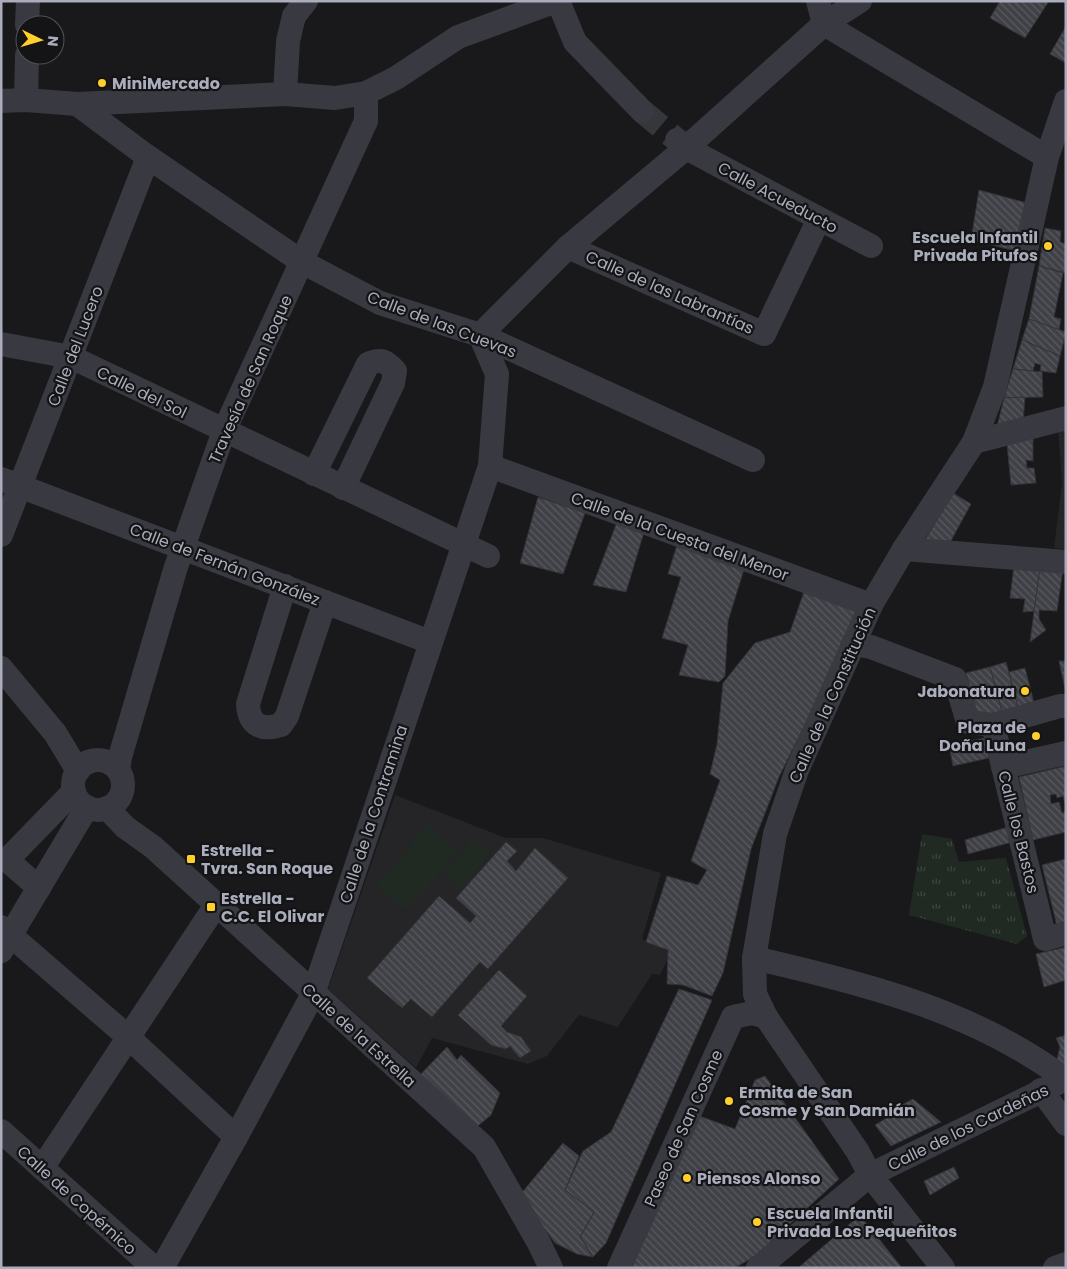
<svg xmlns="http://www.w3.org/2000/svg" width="1067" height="1269" viewBox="0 0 1067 1269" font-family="Poppins,sans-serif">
<defs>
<pattern id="grass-tufts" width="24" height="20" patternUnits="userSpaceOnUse" patternTransform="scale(1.25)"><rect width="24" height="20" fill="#202a22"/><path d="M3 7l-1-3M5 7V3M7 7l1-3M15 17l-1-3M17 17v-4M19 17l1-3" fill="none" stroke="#3e4640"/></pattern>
<pattern id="building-back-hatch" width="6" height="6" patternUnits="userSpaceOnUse" patternTransform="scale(1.25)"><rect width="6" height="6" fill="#404146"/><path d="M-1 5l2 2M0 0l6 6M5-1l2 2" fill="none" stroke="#595a5f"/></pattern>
</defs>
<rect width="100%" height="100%" fill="#19191b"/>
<!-- built -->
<g fill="#252528">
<polygon points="1066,426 1066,549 1054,548 1062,483 1058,429"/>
<polygon points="395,795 506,838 543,838 661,873 642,939 671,952 660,975 652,974 618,1027 579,1015 547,1056 528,1064 432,1038 416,1068 328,989"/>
</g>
<!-- grass -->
<polygon fill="url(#grass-tufts)" points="922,834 952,839 959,862 1006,858 1027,936 1017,944 909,915"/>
<!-- pitch -->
<g fill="#202a22">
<polygon points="430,824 459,851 406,910 376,883"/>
<polygon points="473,839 490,854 459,889 443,874"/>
</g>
<!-- building -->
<g fill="url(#building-back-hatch)" stroke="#333338">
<polygon points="1000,1 1049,1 1025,38 990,18"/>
<polygon points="1066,26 1066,63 1050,54"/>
<polygon points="979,190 1027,203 1016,251 971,240"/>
<polygon points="1045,228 1061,231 1060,242 1066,244 1066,273 1039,266"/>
<polygon points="1039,266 1063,273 1054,317 1061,319 1059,330 1029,319"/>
<polygon points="1029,319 1066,332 1060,356 1022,340"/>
<polygon points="1022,340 1060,356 1056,373 1040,371 1041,365 1035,363 1033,371 1013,369"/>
<polygon points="1013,369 1042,372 1043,397 1004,398"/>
<polygon points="1025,397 1023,424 996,431 1004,398"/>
<polygon points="1033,438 1033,461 1026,460 1027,468 1034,468 1036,483 1011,485 1007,444"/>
<polygon points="953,493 971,504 947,548 922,545"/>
<polygon points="538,497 585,513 563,574 520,563"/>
<polygon points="617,522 644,532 626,592 593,585"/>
<polygon points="678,542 745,566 728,621 725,676 719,682 679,675 688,645 662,638 681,577 668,574"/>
<polygon points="1014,566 1040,567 1035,611 1023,612 1025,599 1010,598"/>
<polygon points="1040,567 1063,568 1057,611 1039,610 1039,619 1046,630 1030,642"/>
<polygon points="805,589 861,612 779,777 751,849 723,973 712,996 683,985 667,984 668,950 646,942 667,876 698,885 707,870 691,861 720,780 710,774 717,744 723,683 755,643 790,632"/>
<polygon points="1059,661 1066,661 1066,693"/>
<polygon points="1006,662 1018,707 1002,712 990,667"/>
<polygon points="990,667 1002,712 978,717 966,673"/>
<polygon points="1025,668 1034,703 1018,707 1009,672"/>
<polygon points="985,738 989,758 953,766 949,745"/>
<polygon points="1066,766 1066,806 1063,796 1057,798 1056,794 1050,795 1051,804 1059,802 1062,813 1066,811 1066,832 1033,840 1019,777"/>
<polygon points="1008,827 1012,842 968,854 965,840"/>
<polygon points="506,842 517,851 507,861 516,871 535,848 568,878 488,969 480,962 432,1017 411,999 402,1008 367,978 439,896 470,923 476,916 456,898"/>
<polygon points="1066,859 1066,924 1057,926 1042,865"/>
<polygon points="1066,947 1066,980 1044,987 1036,954"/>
<polygon points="499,970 527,996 501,1026 507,1032 521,1037 531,1051 520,1058 510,1046 506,1049 491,1045 458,1015"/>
<polygon points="679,989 712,1000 606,1243 593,1257 580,1237 594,1212 565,1190 583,1151 611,1132"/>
<polygon points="1066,1035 1066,1066 1057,1059 1060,1047 1056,1038"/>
<polygon points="447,1047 457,1060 461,1055 500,1093 491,1115 474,1129 418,1077"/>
<polygon points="765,1076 839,1179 754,1257 734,1268 632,1268 694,1114 735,1129 755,1080"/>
<polygon points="913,1099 941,1122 891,1146 875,1125 890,1116 891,1118 897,1115 899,1118 907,1114 903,1108 899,1110 898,1107"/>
<polygon points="563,1143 579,1156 565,1190 594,1212 580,1237 593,1257 577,1254 555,1243 520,1195"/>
<polygon points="954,1167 959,1178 930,1195 924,1181"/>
<polygon points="860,1215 902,1268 798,1268"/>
</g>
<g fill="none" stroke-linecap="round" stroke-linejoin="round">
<!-- minor-tunnel -->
<polyline stroke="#36373b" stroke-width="24" stroke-dasharray="24 12" stroke-linecap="butt" points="642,111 677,140"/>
<!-- minor -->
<g stroke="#393a41" stroke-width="24">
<polyline points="558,1 575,42 642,111"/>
<polyline points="818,1 824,24 1047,157"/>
<polyline points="27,25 28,1"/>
<polyline points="285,94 288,41 294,16 306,1"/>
<polyline points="26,100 27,55"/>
<polyline points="1,101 26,100 77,104 285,94 335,98 366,93 396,78 458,37 556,1"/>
<polyline points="77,104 148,157 302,262 380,303 480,335 753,460"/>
<polyline points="677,140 686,148 871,246"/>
<polyline points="568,247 764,334 819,219"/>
<polyline points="480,335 568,247 686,148 824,24 860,1"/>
<polyline points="1,344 71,357 488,556"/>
<polyline points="974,442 1066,418"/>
<polyline points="490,466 871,605"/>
<path d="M314,474L368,364C381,358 386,361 395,371L393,383L343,488"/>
<polyline points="1,479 430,642"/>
<polyline points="1,535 148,157"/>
<polyline points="904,549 1066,562"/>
<path d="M285,586L248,704C249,725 261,731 281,725L287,716L325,602"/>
<polyline points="853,644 871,647 955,679 968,722 993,725 1060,706 1066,706"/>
<polyline points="1,668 55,733 78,771"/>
<polyline points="993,725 1045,939 1066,933"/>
<circle cx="98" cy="785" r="25"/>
<polyline points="1003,767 1066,753"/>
<polyline points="118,770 120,757 175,570 224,431 366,121 366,93"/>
<polyline points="107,808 125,827 153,847 484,1147 539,1243 551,1268"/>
<polyline points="39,888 7,860 74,791"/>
<polyline points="1,927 127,1036 236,1137"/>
<polyline points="1,951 87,807"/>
<path d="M754,958C863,983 975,1011 1065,1079"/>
<polyline points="1041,1090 1066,1124"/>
<polyline points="1,1131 154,1268"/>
<polyline points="42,1168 216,905"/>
<polyline points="162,1268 236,1137 313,994 350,885 490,466 497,374 480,335"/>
<polyline points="619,1268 733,1017 752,1013 766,1017"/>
<polyline points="758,1268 870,1175 1066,1079"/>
<polyline points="943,1268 870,1175 858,1152 766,1017 755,994 754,958 775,834 797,770 871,605 904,549 974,442 995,387 1047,157 1066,101"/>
<polyline points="1055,1268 1066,1264"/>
</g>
</g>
<!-- markers -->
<g fill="#ffcf2d" stroke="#141416" stroke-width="2">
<circle cx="102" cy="83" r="5"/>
<circle cx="1048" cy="246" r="5"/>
<circle cx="1025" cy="691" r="5"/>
<circle cx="1036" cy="736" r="5"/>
<rect x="186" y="854" width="10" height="10" rx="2.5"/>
<rect x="206" y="902" width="10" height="10" rx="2.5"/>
<circle cx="729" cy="1101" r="5"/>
<circle cx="687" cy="1178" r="5"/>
<circle cx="757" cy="1222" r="5"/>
</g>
<g text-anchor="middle" stroke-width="4.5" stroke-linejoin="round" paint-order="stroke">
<!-- poi labels -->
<g font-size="16" font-weight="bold" fill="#aaaebc" stroke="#141416" text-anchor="start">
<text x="112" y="89">MiniMercado</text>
<text x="1038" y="243" text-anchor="end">Escuela Infantil<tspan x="1038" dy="18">Privada Pitufos</tspan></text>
<text x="1015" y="697" text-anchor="end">Jabonatura</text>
<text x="1026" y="733" text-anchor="end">Plaza de<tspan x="1026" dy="18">Doña Luna</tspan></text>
<text x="201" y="856">Estrella -<tspan x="201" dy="18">Tvra. San Roque</tspan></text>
<text x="221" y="904">Estrella -<tspan x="221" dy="18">C.C. El Olivar</tspan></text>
<text x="739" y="1098">Ermita de San<tspan x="739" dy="18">Cosme y San Damián</tspan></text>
<text x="697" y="1184">Piensos Alonso</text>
<text x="767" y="1219">Escuela Infantil<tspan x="767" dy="18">Privada Los Pequeñitos</tspan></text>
</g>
<!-- street labels -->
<g font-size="16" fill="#aaaebc" stroke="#141416">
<text transform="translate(778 197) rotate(28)" y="6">Calle Acueducto</text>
<text transform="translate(670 292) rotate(24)" y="6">Calle de las Labrantías</text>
<text transform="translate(442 324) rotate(21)" y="6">Calle de las Cuevas</text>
<text transform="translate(75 346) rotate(-69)" y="6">Calle del Lucero</text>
<text transform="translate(250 379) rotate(-66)" y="6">Travesía de San Roque</text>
<text transform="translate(142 392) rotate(26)" y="6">Calle del Sol</text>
<text transform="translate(680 536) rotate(20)" y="6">Calle de la Cuesta del Menor</text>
<text transform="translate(225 564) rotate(21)" y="6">Calle de Fernán González</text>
<text transform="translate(832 695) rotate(-66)" y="6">Calle de la Constitución</text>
<text transform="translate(373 814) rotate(-72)" y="6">Calle de la Contramina</text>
<text transform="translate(1019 832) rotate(76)" y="6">Calle los Bastos</text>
<text transform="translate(359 1035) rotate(42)" y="6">Calle de la Estrella</text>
<text transform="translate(968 1127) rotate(-26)" y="6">Calle de los Cardeñas</text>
<text transform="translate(683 1128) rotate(-66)" y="6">Paseo de San Cosme</text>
<text transform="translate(77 1200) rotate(42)" y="6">Calle de Copérnico</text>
</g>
</g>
<!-- border -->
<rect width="1067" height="1269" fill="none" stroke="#aaaebc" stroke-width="5"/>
<!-- north arrow -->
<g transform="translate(40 40) rotate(95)"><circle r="24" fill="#141416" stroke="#505258"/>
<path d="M0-4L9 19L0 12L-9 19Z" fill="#ffcf2d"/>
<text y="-8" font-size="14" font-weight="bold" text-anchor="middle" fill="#aaaebc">N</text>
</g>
</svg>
